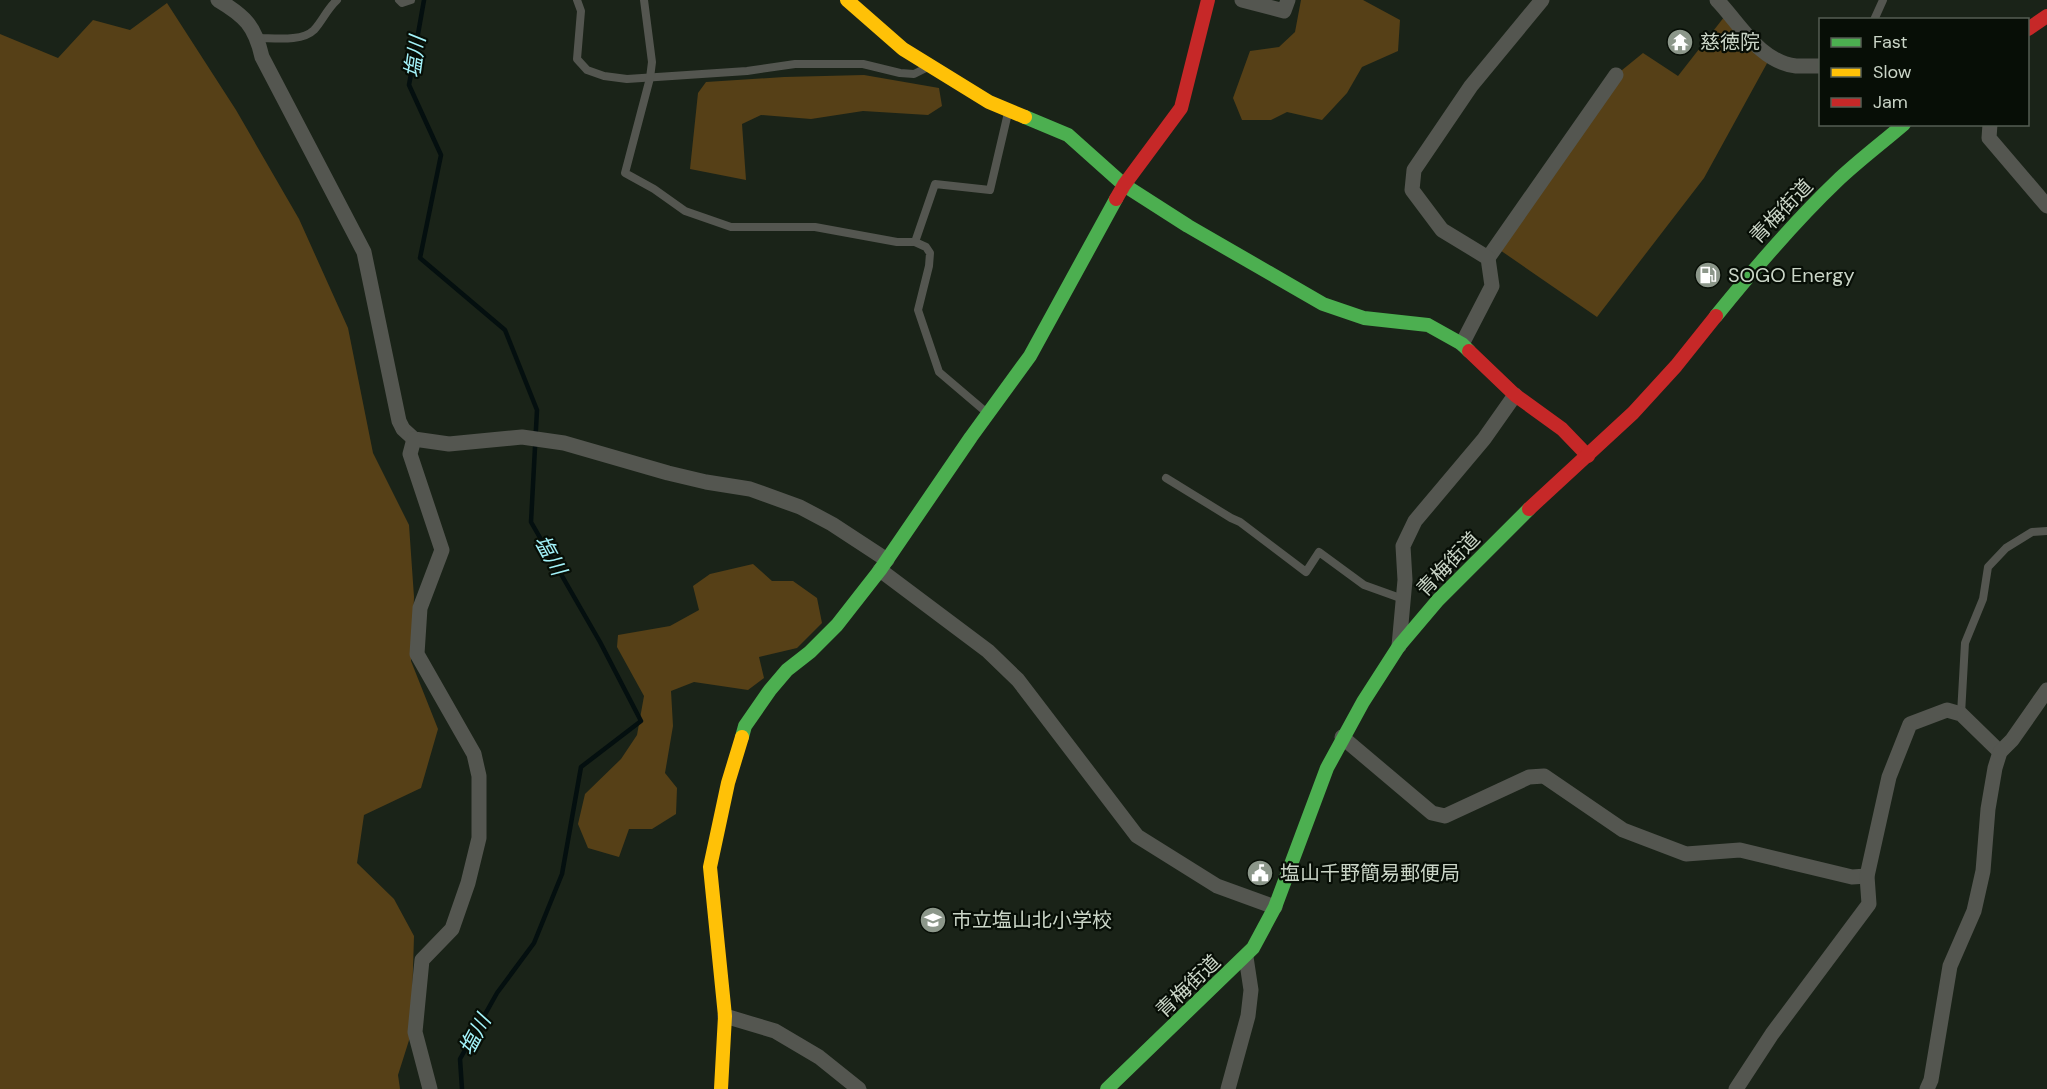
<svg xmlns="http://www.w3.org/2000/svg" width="2047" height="1089" viewBox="0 0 2047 1089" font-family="'DM Sans','Noto Sans JP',sans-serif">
<rect width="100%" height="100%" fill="#1a2318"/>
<!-- green -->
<g fill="#564017">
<polygon points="1301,0 1363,0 1400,20 1398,51 1362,67 1347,93 1322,120 1287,112 1271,120 1242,120 1233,98 1250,51 1279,47 1295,32"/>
<polygon points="167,3 236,110 299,219 348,328 373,453 409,525 414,597 411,661 438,729 421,788 364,815 357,863 394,899 414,936 411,1034 398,1075 400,1089 0,1089 0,34 58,58 93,20 130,30"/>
<polygon points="1728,12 1771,56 1704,178 1597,317 1497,248 1616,75 1643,53 1678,76"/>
<polygon points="864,75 939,88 942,106 928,115 863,111 811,119 761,115 742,124 746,180 690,169 698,93 706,82 784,77"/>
<polygon points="753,564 772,581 793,581 817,598 822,623 797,648 759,657 764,678 748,690 694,682 671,691 673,726 665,773 677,788 676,814 652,829 629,829 619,857 588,848 578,824 585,794 621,759 637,735 644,696 617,647 618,635 670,626 699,610 693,586 710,574"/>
</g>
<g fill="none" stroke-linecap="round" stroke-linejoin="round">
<!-- stream -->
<polyline stroke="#040f0f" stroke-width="4.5" points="424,0 409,85 441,155 420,258 505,330 537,410 531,522 600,642 641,721 581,767 562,874 534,943 497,993 460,1059 462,1089"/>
<!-- lane -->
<g stroke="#545650" stroke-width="8">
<polyline points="399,0 402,3 411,0"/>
<polyline points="577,0 581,11 577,59 587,70 604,76 627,79 747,71 795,64 863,64 900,73 914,74 926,68"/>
<polyline points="644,0 652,62 650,78 625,173 654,189 685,211 731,227 815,227 897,242 915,242 935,184 990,190 1008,113"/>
<polyline points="1874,20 1883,0"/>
<path d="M258,38C274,38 302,42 314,30C323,20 327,9 337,0"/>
<polyline points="915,242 926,247 930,253 929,266 918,310 939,372 986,412"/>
<polyline points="1166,478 1231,518 1240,522 1306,572 1319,552 1364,585 1403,599"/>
<polyline points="1961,714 1965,643 1983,599 1988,567 2006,548 2032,532 2047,531"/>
</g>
<!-- street -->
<g stroke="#545650" stroke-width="15">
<path d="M218,0C245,16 255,26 262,57L364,252L399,421L403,429L414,439L449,444L522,437L564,443L668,473L706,482L750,489L800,507L832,524L887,560"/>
<polyline points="1242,0 1284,11 1288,0"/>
<path d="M1717,0C1740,24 1760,62 1796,66C1804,66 1813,66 1820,66"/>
<polyline points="1990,124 1989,138 2047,206"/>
<polyline points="1488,258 1616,75"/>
<polyline points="1462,344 1492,286 1488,258 1442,230 1412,190 1414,170 1471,86 1542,0"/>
<polyline points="414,439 410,454 442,550 420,608 417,654 474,754 479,776 479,838 468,883 452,929 422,960 415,1032 430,1089"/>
<polyline points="880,570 988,651 1018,680 1137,836 1217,886 1275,907"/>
<polyline points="1399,646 1405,580 1403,546 1415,521 1484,439 1515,395"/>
<polyline points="1342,737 1432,813 1445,816 1529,777 1544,776 1623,830 1686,854 1740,850 1852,877 1867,876"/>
<polyline points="725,1016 775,1031 819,1057 859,1089"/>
<polyline points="1228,1089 1248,1016 1251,990 1246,957"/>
<polyline points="1736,1089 1772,1034 1869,904 1867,876 1889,777 1910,724 1947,710 1961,714 2000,752"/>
<polyline points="1927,1089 1931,1080 1950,966 1974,911 1983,871 1988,809 1995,768 2000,752 2012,740 2047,690"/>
</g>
<!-- fast -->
<g stroke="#4caf50" stroke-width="14">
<polyline points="1025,117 1068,135 1124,185 1188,226 1323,304 1364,318 1428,325 1462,344 1469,351"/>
<path d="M1716,316C1754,269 1793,223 1837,181C1858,161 1882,143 1904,124"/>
<polyline points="742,737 745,726 770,690 787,670 810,652 837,625 880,570 971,437 1030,356 1116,199"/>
<polyline points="1107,1089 1253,948 1275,907 1327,768 1363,702 1399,646 1438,600 1529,509"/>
</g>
<!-- slow -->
<g stroke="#ffc107" stroke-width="14">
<polyline points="847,0 903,49 989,102 1025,117"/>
<polyline points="721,1089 725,1016 710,867 728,783 742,737"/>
</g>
<!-- jam -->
<g stroke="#c62828" stroke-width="14">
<polyline points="2028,29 2047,16"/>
<polyline points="1116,199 1124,185 1181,108 1208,0"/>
<polyline points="1469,351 1515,395 1562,429 1588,456"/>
<polyline points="1529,509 1633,413 1676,366 1716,316"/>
</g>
</g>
<!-- icons -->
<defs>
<symbol id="temple-disc" viewBox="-11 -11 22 22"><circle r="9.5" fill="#8c978a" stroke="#070e06"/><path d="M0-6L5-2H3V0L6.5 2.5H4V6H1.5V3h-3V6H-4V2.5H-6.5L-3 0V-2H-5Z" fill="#fff"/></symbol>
<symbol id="fuel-disc" viewBox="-11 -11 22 22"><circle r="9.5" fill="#8c978a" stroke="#070e06"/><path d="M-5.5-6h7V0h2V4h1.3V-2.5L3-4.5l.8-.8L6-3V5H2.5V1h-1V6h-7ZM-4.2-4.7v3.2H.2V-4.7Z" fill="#fff"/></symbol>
<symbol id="civic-disc" viewBox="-11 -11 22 22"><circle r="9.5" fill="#8c978a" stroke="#070e06"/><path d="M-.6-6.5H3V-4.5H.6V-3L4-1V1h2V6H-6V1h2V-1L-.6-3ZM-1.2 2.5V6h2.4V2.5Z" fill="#fff"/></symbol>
<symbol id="school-disc" viewBox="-11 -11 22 22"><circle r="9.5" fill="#8c978a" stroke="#070e06"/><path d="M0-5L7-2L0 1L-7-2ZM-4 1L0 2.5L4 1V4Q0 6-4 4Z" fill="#fff"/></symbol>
</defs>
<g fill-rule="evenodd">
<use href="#temple-disc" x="1665" y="27" width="30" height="30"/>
<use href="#fuel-disc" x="1693" y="260" width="30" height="30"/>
<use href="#civic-disc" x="1245" y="858" width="30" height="30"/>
<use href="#school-disc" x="918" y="905" width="30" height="30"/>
</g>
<g text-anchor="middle" stroke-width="4.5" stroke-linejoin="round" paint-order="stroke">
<!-- poi labels -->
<g font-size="20" fill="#cad5c7" stroke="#070e06" text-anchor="start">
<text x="1700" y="49">慈徳院</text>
<text x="1728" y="282">SOGO Energy</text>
<text x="1280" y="880">塩山千野簡易郵便局</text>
<text x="952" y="927">市立塩山北小学校</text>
</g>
<!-- street labels -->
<g font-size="20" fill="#cad5c7" stroke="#070e06">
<text transform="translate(1781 211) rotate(-46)" y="7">青梅街道</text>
<text transform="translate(1448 564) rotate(-46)" y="7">青梅街道</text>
<text transform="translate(1188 986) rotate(-44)" y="7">青梅街道</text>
</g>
<!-- water labels -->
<g font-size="21" font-style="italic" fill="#a3f3fa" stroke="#070e06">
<text transform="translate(415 57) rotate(-82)" y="7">塩川</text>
<text transform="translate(550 555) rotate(61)" y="7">塩川</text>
<text transform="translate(475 1035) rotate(-62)" y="7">塩川</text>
</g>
</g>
<!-- legend -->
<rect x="1819" y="18" width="210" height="108" fill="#070e06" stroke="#555e53" stroke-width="1.5"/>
<rect x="1831" y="38" width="30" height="9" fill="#4caf50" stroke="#555e53" stroke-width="1.5"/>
<text x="1873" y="48" font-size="18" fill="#cad5c7">Fast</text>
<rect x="1831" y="68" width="30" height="9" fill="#ffc107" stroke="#555e53" stroke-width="1.5"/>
<text x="1873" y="78" font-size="18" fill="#cad5c7">Slow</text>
<rect x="1831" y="98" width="30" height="9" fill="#c62828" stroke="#555e53" stroke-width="1.5"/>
<text x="1873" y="108" font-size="18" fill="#cad5c7">Jam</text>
</svg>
